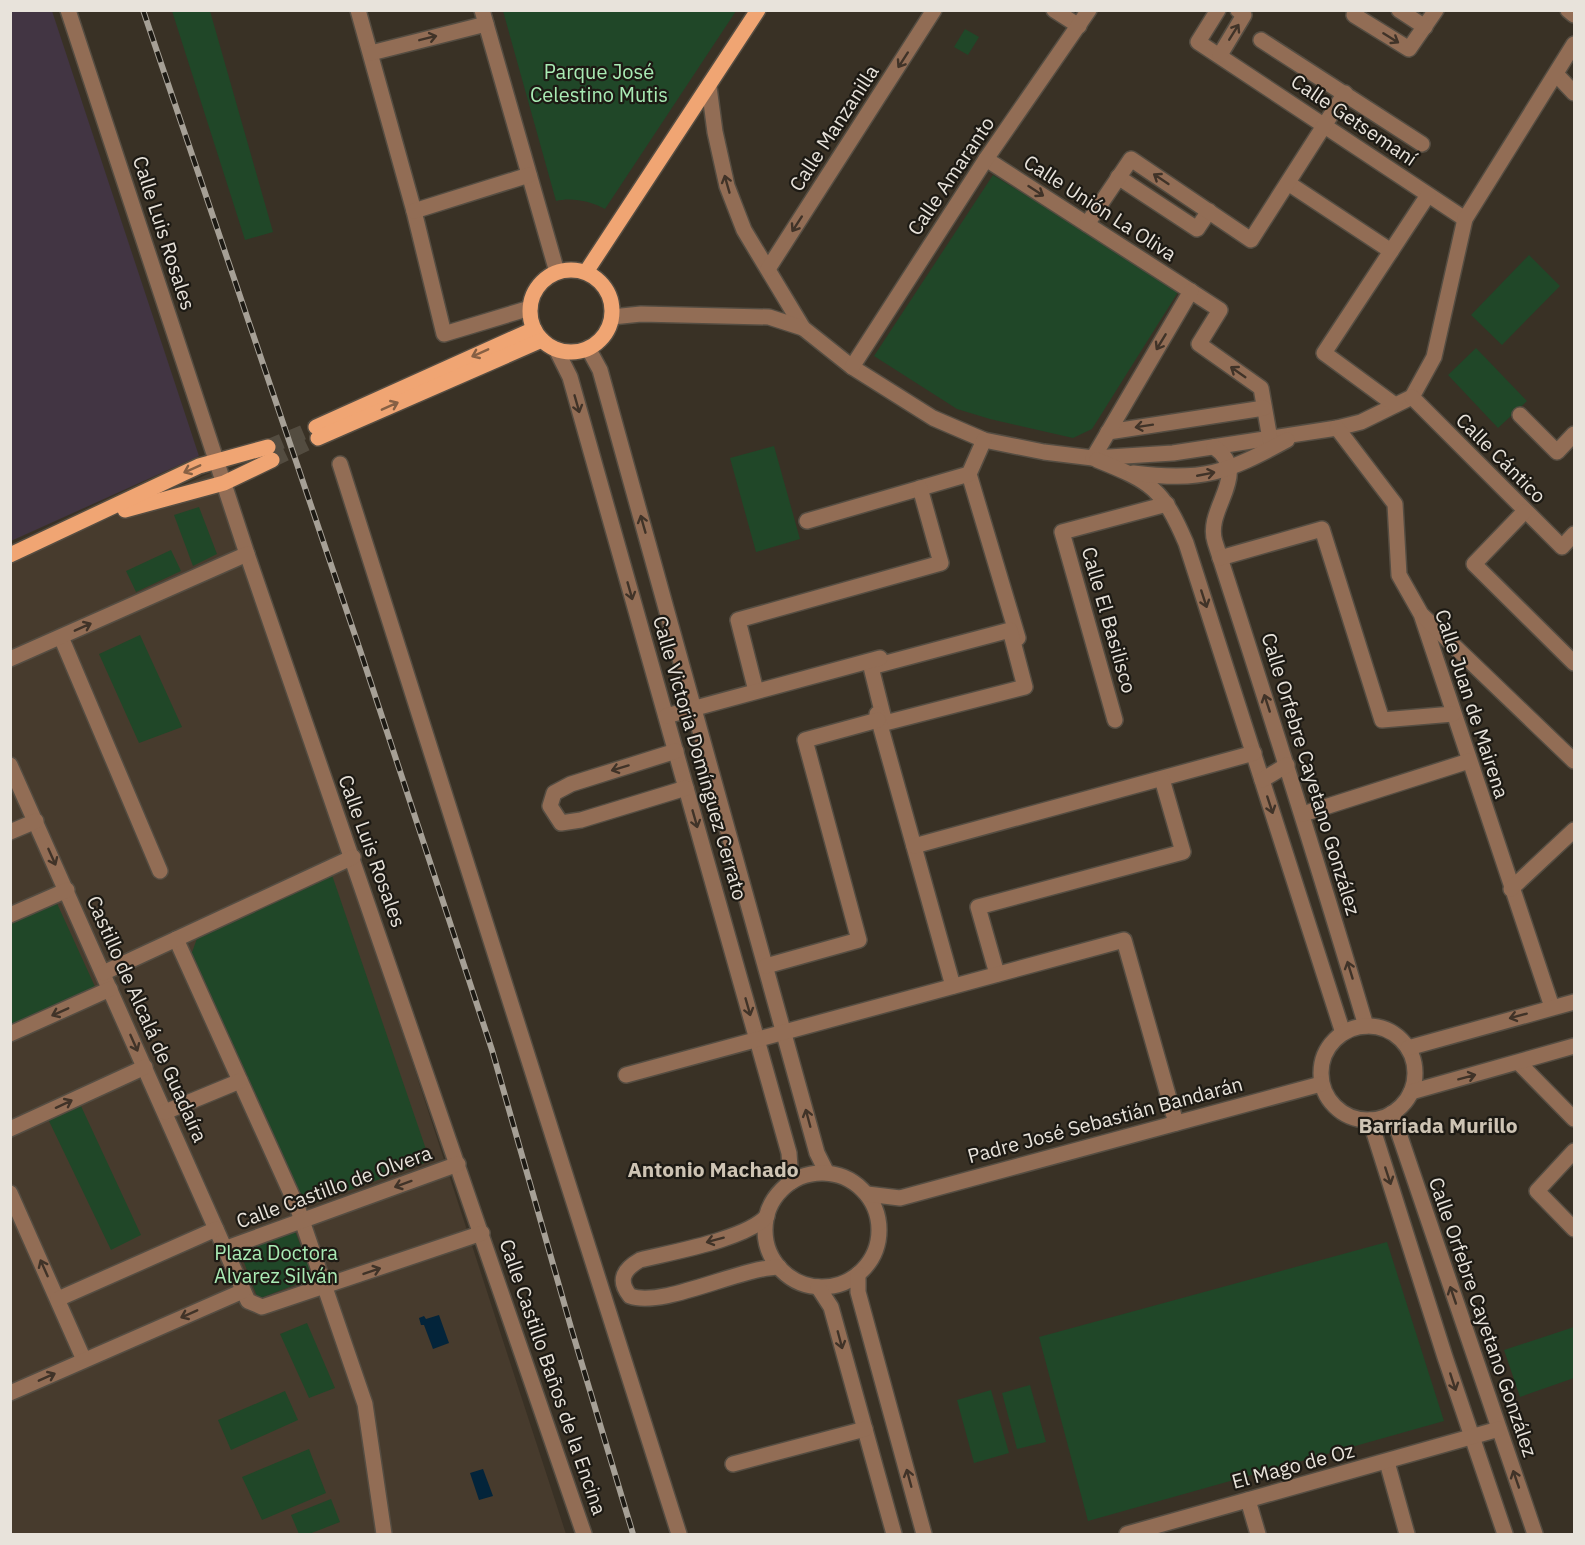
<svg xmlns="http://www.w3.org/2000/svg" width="1585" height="1545" viewBox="0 0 1585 1545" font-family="'IBM Plex Sans',sans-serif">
<rect width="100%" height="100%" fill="#393125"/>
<!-- commercial -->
<polygon fill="#473b2d" points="219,469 566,1534 11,1534 10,563"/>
<!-- medical -->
<polygon fill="#423543" points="10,11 52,11 199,456 11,541"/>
<!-- green -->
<g fill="#204728">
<polygon points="172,11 210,11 273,232 245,240"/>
<path d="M503,11V10L736,11L605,209C591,201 571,197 556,201Z"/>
<polygon points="965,29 979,37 968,55 954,47"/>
<polygon points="993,175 1180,289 1092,429 1073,438 990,419 957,409 874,356"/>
<polygon points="1529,255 1560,286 1502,345 1471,315"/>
<polygon points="1476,348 1527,401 1498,428 1448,375"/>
<polygon points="774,446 800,539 756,552 730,458"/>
<polygon points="199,507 217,554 193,566 174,515"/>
<polygon points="171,550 181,571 136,592 126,571"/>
<polygon points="140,635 182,727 139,743 99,654"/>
<polygon points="332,875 430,1161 303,1207 191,955 199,933"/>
<polygon points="55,899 97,991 11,1029 10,917"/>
<polygon points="81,1106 141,1235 111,1250 48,1119"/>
<polygon points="295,1231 313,1278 258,1299 240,1252"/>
<polygon points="1387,1242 1444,1421 1088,1521 1039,1337"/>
<polygon points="307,1323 335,1388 309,1398 280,1334"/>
<polygon points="1574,1327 1574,1378 1520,1397 1504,1350"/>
<polygon points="1030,1385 1046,1442 1017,1449 1002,1393"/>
<polygon points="991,1390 1009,1453 974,1463 957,1400"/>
<polygon points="285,1391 298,1420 231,1450 218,1420"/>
<polygon points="309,1449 326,1493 262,1520 242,1477"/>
<polygon points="331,1499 340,1522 309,1534 299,1534 291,1515"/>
</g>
<!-- water -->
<g fill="#03243a">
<polygon points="439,1315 449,1343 433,1349 424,1325 421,1325 419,1318 424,1316 426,1319"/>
<polygon points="483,1469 493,1496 479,1500 470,1473"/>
</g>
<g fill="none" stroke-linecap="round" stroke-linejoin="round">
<!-- major-tunnel -->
<g stroke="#534c40" stroke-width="15" stroke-dasharray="15 8" stroke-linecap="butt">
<polyline points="268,447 316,427"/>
<polyline points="272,460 318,438"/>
</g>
<defs>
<g id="minor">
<polyline points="68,10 247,554 584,1534"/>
<polyline points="358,10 414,211 444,334 530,308"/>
<polyline points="482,10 557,272"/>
<polyline points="1054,10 1079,26"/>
<polyline points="1218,10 1198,42 1465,219"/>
<polyline points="1357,10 1354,15 1409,49 1436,10"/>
<polyline points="1399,10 1425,27"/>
<polyline points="1568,10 1574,15"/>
<polyline points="1261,40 1422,144"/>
<polyline points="371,53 486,24"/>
<polyline points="1220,55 1244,15 1238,10"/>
<polyline points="1556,74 1574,93"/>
<polyline points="709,87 715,132 727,186 744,230 803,328 852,367 933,418 984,440 1044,452 1093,458 1173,453 1337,428 1361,422 1412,397 1434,357 1465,219 1574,44"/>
<polyline points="986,159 1220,310 1199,344 1261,388 1270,439"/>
<polyline points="1118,177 1197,229 1209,211"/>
<polyline points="1288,183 1391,251"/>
<polyline points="414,211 529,175"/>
<polyline points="1087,224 1131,159 1251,240 1345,93"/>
<polyline points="768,269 934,10"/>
<polyline points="612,317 641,314 769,317 803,328"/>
<polyline points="588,348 600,370 817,1153 827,1173"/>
<polyline points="556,349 570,377 789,1153 791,1182"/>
<polyline points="852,367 986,159 1089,10"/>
<polyline points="1412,397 1562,547 1574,534"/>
<polyline points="1395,405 1324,353 1428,195"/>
<polyline points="1520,415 1557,452 1574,434"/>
<polyline points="1337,428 1395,504 1399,575 1421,614 1552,1007"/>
<polyline points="1108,432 1264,408"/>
<path d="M1214,447C1253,474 1204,508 1215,542C1267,703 1318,864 1366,1026"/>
<polyline points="1093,458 1191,291"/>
<path d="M1097,460C1152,482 1163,489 1186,543L1343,1033"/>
<polyline points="340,464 679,1534"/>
<path d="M1133,473C1203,482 1226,473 1287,440"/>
<polyline points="969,474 1018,638"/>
<polyline points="1524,512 1474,564 1574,663"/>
<polyline points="807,521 969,474 984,440"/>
<polyline points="1220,558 1322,529 1382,720 1453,714"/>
<polyline points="1423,616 1574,761"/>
<polygon points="1010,630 1025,687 885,723 871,667"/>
<polyline points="61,637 160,871"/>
<polyline points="10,659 247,554"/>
<polyline points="756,691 738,620 941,563 920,488"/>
<polyline points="877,714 953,986"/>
<polyline points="666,716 880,658"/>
<polyline points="1115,720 1062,532 1167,504"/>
<polyline points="676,751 571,784 554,793 550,806 561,823 581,820 686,788"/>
<polyline points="10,765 248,1301 262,1307 482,1233"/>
<polyline points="1262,780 1287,765"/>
<polyline points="1303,814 1469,761"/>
<polyline points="10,832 36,821"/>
<polyline points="914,846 1254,753"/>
<polyline points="1511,889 1574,830"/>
<polyline points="10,915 67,890"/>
<polyline points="176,939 298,1209 365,1404 384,1534"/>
<polyline points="766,966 859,940 805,740 878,720"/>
<polyline points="103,973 353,857"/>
<polyline points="997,974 978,907 1183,852 1162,779"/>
<circle cx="1368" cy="1073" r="47"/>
<polyline points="10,1034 110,989"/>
<polyline points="1408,1048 1574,1002"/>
<polyline points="1519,1063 1574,1119"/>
<polyline points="626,1075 1124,940 1176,1123"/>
<polyline points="1411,1092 1574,1046"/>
<polyline points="165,1112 240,1081"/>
<polyline points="1392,1113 1535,1534"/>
<polyline points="1370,1120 1445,1357 1505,1534"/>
<polyline points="10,1129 145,1067"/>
<polyline points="1574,1151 1537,1191 1574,1229"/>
<circle cx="822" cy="1230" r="57"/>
<polyline points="10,1193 84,1360"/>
<polyline points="867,1194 900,1198 1321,1084"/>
<path d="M767,1216C747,1239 672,1252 640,1260C624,1269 617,1280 630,1296C663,1308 738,1268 779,1267"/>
<polyline points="224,1249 458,1164"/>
<polyline points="858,1274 858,1292 924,1534"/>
<polyline points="818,1287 831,1307 894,1534"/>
<polyline points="58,1299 216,1229"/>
<polyline points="10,1393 243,1291"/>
<polyline points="1387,1462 1407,1534"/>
<polyline points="733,1464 865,1429"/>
<polyline points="1248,1500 1258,1534"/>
<polyline points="1127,1534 1499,1429"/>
</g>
<g id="major">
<circle cx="571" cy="311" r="41"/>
<polyline points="586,272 758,10"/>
<polyline points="316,427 534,329"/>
<polyline points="318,438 542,340"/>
<polyline points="125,510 224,483 272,460"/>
<polyline points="10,555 199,466 268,447"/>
</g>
</defs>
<!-- minor casing -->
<use href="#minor" stroke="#554d42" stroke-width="18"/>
<!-- major casing -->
<use href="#major" stroke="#554d42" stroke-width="18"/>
<!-- minor -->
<use href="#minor" stroke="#926d55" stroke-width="15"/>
<!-- major -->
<use href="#major" stroke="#f0a573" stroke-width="15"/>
<defs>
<polyline id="rail" points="143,10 360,650 492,1050 572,1331 633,1534"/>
</defs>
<!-- rail casing -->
<use href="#rail" stroke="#a6a096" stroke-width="6"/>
<!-- rail -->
<use href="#rail" stroke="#1d1a14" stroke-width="4" stroke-dasharray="11" stroke-linecap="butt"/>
</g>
<!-- one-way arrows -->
<defs><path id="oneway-shaft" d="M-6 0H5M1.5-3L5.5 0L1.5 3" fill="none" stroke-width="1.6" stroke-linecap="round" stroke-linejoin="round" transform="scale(1.5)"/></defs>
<g stroke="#403328">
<use href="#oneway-shaft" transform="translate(1234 32) rotate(-58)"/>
<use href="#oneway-shaft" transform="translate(428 38) rotate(-14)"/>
<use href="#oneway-shaft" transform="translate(1391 38) rotate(32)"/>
<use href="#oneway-shaft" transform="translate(903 60) rotate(123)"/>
<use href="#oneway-shaft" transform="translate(1161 179) rotate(-146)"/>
<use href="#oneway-shaft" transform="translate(727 184) rotate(-106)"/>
<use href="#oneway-shaft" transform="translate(1036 191) rotate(33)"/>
<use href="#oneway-shaft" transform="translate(797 224) rotate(123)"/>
<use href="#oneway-shaft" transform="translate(1161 342) rotate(121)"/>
<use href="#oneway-shaft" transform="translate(1238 372) rotate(-145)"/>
<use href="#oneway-shaft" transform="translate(577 404) rotate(74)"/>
<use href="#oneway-shaft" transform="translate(1144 426) rotate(171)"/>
<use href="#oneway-shaft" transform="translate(1206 474) rotate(-11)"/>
<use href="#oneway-shaft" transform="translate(643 524) rotate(-106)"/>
<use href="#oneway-shaft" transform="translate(630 591) rotate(74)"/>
<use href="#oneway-shaft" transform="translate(1204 599) rotate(72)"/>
<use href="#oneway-shaft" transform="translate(83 627) rotate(-24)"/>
<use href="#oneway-shaft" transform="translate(1267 703) rotate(-108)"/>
<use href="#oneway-shaft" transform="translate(620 768) rotate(163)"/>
<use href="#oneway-shaft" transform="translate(1270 805) rotate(72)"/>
<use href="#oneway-shaft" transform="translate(695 819) rotate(74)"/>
<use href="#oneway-shaft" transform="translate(52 857) rotate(66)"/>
<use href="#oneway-shaft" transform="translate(1350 970) rotate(-107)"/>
<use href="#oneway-shaft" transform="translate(748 1007) rotate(74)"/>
<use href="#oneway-shaft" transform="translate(60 1012) rotate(156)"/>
<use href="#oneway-shaft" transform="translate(1518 1016) rotate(165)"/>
<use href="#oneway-shaft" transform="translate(134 1043) rotate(66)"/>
<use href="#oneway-shaft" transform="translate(1467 1077) rotate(-15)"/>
<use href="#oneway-shaft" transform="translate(64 1104) rotate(-25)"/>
<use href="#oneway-shaft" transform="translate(808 1118) rotate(-105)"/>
<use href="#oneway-shaft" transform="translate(1388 1176) rotate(72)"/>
<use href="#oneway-shaft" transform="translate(403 1184) rotate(160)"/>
<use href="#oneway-shaft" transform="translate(715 1240) rotate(165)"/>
<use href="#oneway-shaft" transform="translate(44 1268) rotate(-114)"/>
<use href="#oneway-shaft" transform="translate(372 1271) rotate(-19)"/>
<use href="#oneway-shaft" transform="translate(1453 1295) rotate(-109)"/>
<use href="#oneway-shaft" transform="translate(189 1314) rotate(156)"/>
<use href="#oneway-shaft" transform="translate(840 1340) rotate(75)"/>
<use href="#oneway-shaft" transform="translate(47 1377) rotate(-24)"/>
<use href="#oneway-shaft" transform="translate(1453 1382) rotate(72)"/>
<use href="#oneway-shaft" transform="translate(909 1478) rotate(-105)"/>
<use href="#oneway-shaft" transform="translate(1516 1479) rotate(-109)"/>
</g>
<g stroke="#866044">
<use href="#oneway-shaft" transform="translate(480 353) rotate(156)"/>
<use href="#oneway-shaft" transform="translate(390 406) rotate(-24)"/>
<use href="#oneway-shaft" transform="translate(192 469) rotate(156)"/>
</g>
<g text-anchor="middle" stroke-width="4.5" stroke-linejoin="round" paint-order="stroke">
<!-- park labels -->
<g font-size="20" fill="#a9ebb4" stroke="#1d1a14">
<text x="599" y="79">Parque José<tspan x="599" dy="23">Celestino Mutis</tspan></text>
<text x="276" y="1260">Plaza Doctora<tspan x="276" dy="23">Alvarez Silván</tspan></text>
</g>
<!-- street labels -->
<g font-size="20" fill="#e8e3db" stroke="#1d1a14">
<text transform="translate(1354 120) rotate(34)" y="7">Calle Getsemaní</text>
<text transform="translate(834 128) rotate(-57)" y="7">Calle Manzanilla</text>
<text transform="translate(951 176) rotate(-56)" y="7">Calle Amaranto</text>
<text transform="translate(1100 208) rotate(33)" y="7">Calle Unión La Oliva</text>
<text transform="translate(164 233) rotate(72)" y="7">Calle Luis Rosales</text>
<text transform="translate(1501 458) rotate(45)" y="7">Calle Cántico</text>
<text transform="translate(1109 620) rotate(74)" y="7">Calle El Basilisco</text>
<text transform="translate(1472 704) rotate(72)" y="7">Calle Juan de Mairena</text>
<text transform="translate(700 758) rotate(74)" y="7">Calle Victoria Domínguez Cerrato</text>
<text transform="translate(1311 774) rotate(73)" y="7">Calle Orfebre Cayetano González</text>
<text transform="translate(372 851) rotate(70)" y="7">Calle Luis Rosales</text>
<text transform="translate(147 1019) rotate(66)" y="7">Castillo de Alcalá de Guadaíra</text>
<text transform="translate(1105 1120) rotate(-15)" y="7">Padre José Sebastián Bandarán</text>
<text transform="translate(334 1187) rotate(-20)" y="7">Calle Castillo de Olvera</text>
<text transform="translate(1483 1317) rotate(71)" y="7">Calle Orfebre Cayetano González</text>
<text transform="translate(553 1377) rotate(71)" y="7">Calle Castillo Baños de la Encina</text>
<text transform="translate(1293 1466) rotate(-15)" y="7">El Mago de Oz</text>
</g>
<!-- neighbourhood labels -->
<g font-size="21" font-weight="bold" fill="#cec4b4" stroke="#1d1a14">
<text x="1438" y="1133">Barriada Murillo</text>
<text x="713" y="1177">Antonio Machado</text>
</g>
</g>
<!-- border -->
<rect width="1585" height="1545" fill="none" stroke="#e8e3db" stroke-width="24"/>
</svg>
